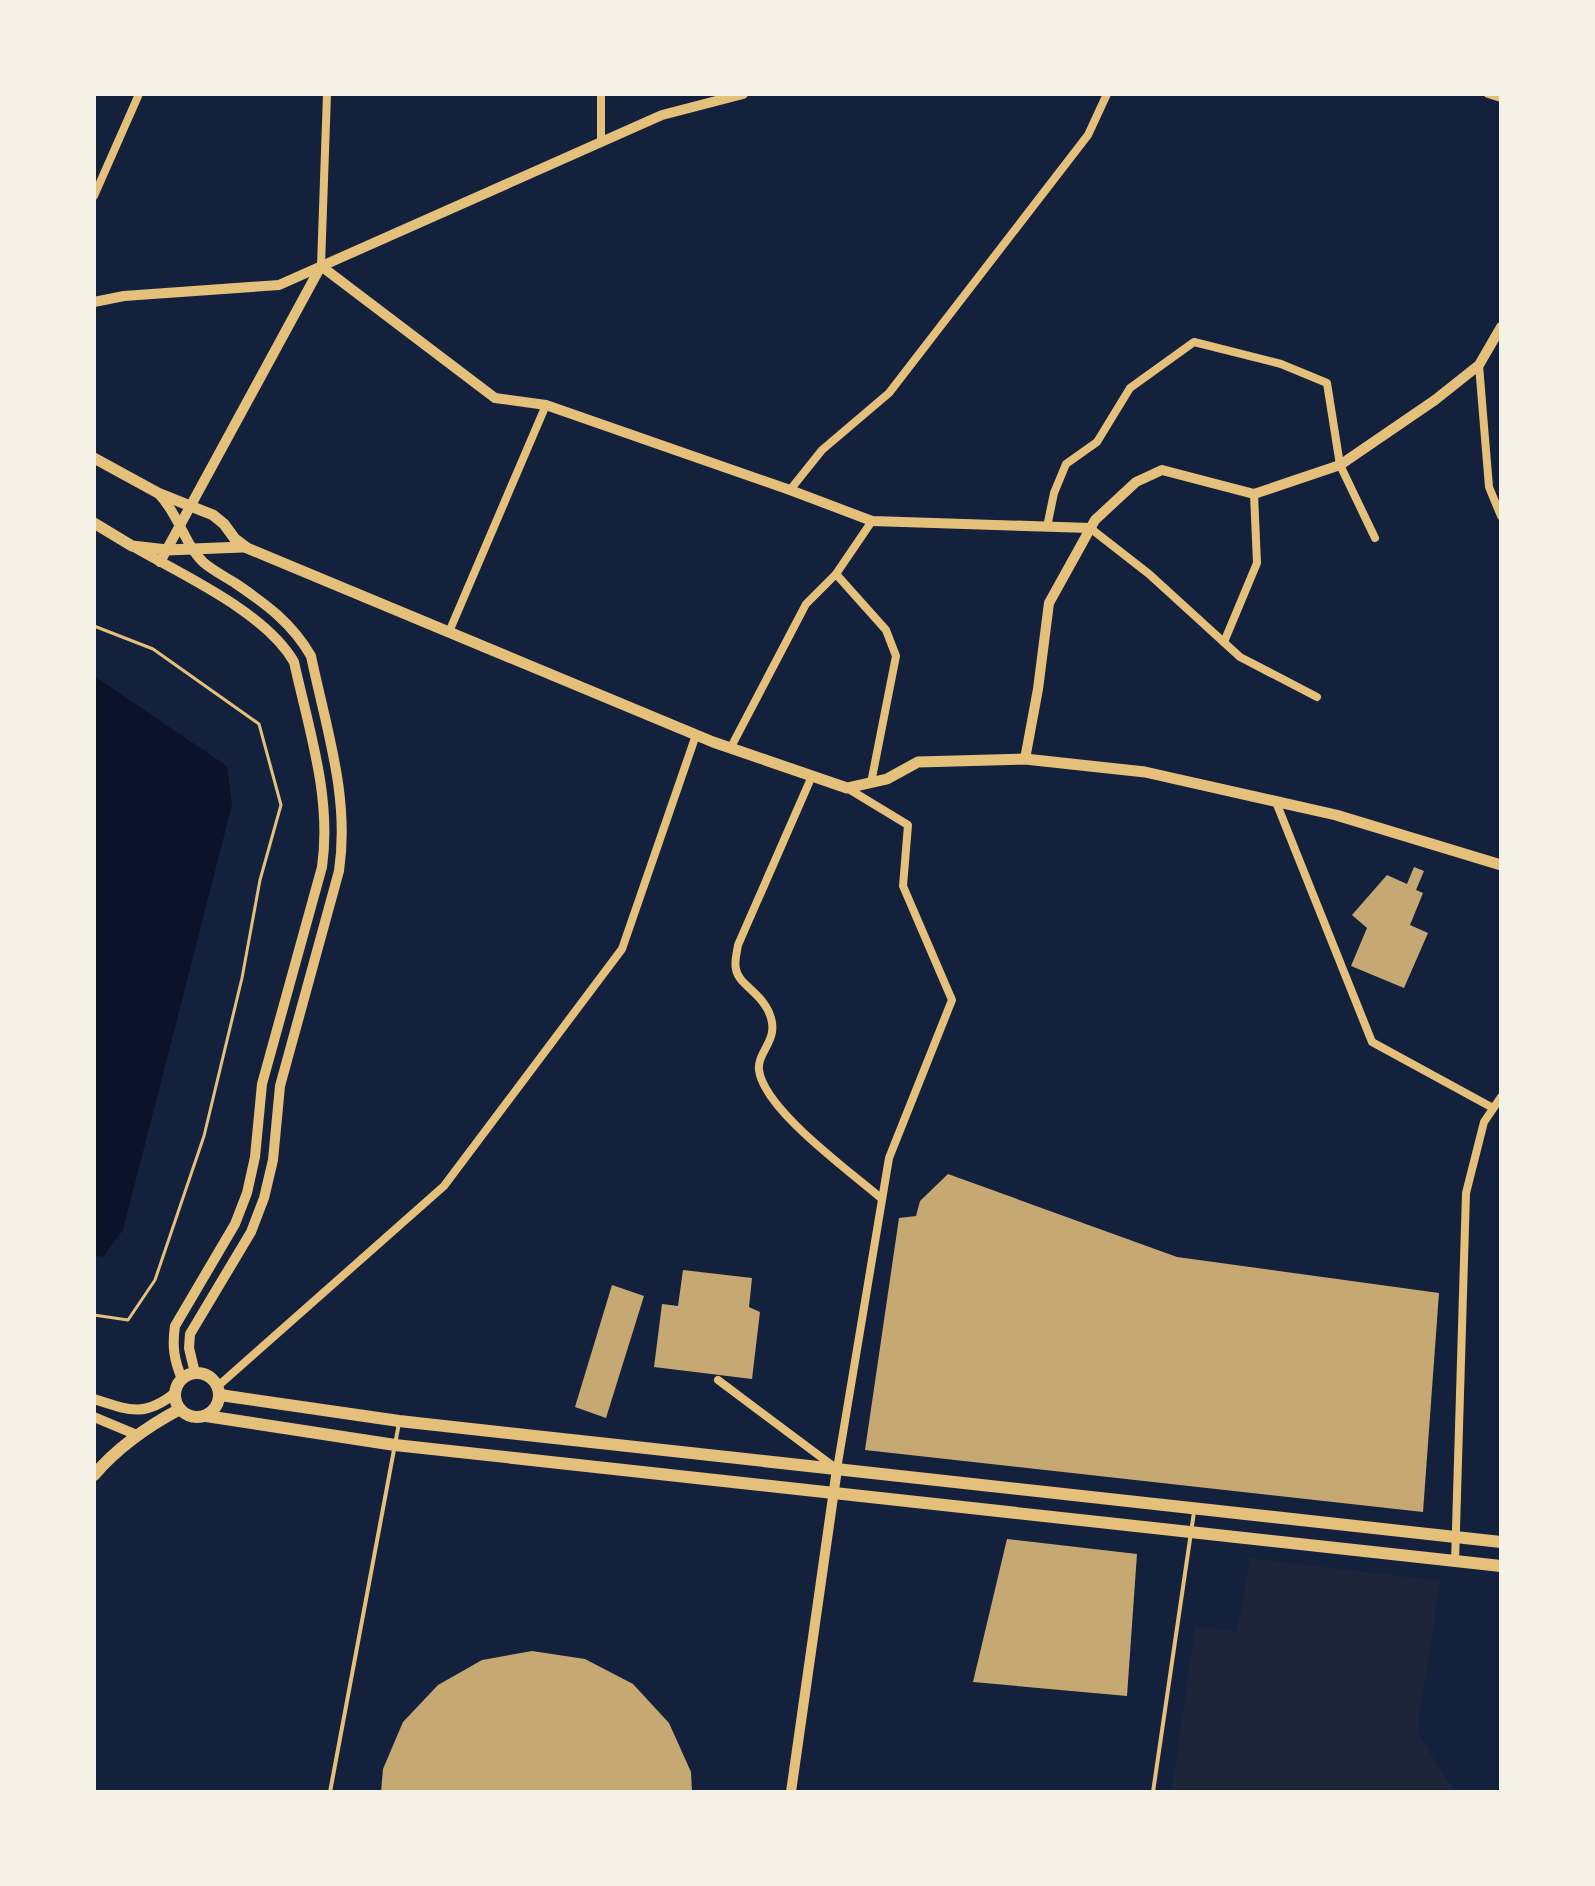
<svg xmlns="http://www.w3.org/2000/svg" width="1595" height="1886" viewBox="0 0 1595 1886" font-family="'Golos Text',sans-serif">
<rect width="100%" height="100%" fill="#14213d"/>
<!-- green -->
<polygon fill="#1d2539" points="1250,1558 1440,1581 1417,1732 1455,1792 1172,1792 1195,1626 1237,1632"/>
<!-- water -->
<polygon fill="#0b132b" points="94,676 227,766 232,805 123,1230 103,1257 94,1255"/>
<!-- building -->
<g fill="#c6a872">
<polygon points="1414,867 1424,871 1416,890 1423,893 1410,925 1428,933 1404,988 1351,966 1367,928 1352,915 1387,875 1407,884"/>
<polygon points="948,1174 1177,1257 1439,1293 1423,1512 865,1450 899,1218 916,1216 920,1201"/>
<polygon points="683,1270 752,1278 749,1307 760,1312 752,1379 654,1367 662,1304 678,1306"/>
<polygon points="612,1285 644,1296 606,1418 575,1407"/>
<polygon points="1007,1539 1137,1554 1127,1696 973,1682"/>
<polygon points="532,1651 585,1659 633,1684 669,1723 691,1772 692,1792 381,1792 383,1769 403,1722 438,1685 482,1660"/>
</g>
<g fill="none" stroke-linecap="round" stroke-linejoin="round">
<!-- path -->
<polyline stroke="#e5c07b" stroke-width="3" points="94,626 153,649 259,724 281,805 260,880 242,978 204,1136 155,1280 128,1320 94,1315"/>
<!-- service -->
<g stroke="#e5c07b" stroke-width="4">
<polyline points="330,1792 399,1423"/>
<polyline points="1153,1792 1194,1512"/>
</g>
<!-- minor -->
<g stroke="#e5c07b" stroke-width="8">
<polyline points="601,94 601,142"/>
<polyline points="1488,94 1501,98"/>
<polyline points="94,196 139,94"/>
<polyline points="321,266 327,94"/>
<polyline points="1479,365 1489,487 1501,516"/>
<polyline points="790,490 822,450 889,393 1088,135 1107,94"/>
<polyline points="1047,527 1054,493 1066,464 1097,442 1130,388 1194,342 1281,364 1327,383 1340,465 1375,538"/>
<polyline points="1090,528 1149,574 1240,657 1317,697"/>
<polyline points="836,574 886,630 896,656 871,783"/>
<polyline points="449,632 546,405"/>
<polyline points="1224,642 1257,563 1254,494"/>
<polyline points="731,747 806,604 836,574 872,521"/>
<path d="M812,776L738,945C737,952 734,962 736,969C738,985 764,993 771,1018C778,1041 757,1052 759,1070C764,1110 851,1172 882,1199"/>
<polyline points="1276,802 1372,1042 1493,1108"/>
<polyline points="718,1380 837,1469 889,1158 952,1000 903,886 908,825 847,788"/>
<polyline points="218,1386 444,1186 622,949 696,735"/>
<polyline points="1455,1562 1466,1193 1484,1122 1501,1097"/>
</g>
<!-- tertiary -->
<g stroke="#e5c07b" stroke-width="10">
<polyline points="94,302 124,296 279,285 662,115 743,94"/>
<path d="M159,494C179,515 185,545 203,562C212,570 224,576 235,583C266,604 292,623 311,656C326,728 350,797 339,871L280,1086L273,1160L264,1198L251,1232L190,1334L189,1348L195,1373"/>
<path d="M134,547C184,576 265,612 294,662C309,730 332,798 322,867L262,1084L255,1157L247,1193L235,1224L175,1326C172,1346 174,1360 182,1379"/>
<polyline points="160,562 321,266 495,398 546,405 790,490 872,521 1090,528"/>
<polyline points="1025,759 1038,689 1049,603 1095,520 1136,482 1162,470 1254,494 1340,465 1435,400 1479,365 1501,327"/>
<path d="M94,1399C128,1410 144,1418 175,1393"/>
<polyline points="94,1417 137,1435"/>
<polyline points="791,1792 837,1469"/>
</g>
<!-- secondary -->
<g stroke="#e5c07b" stroke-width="11">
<polyline points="94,458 158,493 213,515 224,524 235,539 247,548 713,742 847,788 887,779 918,762 1025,759 1145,772 1336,815 1501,865"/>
<polyline points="94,523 132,546 167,550 243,547"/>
</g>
<!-- primary -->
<g stroke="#e5c07b" stroke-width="12">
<circle cx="197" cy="1395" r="22"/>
<polyline points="220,1395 399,1421 1501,1542"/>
<polyline points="206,1416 395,1445 1501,1566"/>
<path d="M94,1475C118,1447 148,1426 180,1409"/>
</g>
</g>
<!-- border -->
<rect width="1595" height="1886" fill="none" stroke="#f6f1e7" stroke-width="192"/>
</svg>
